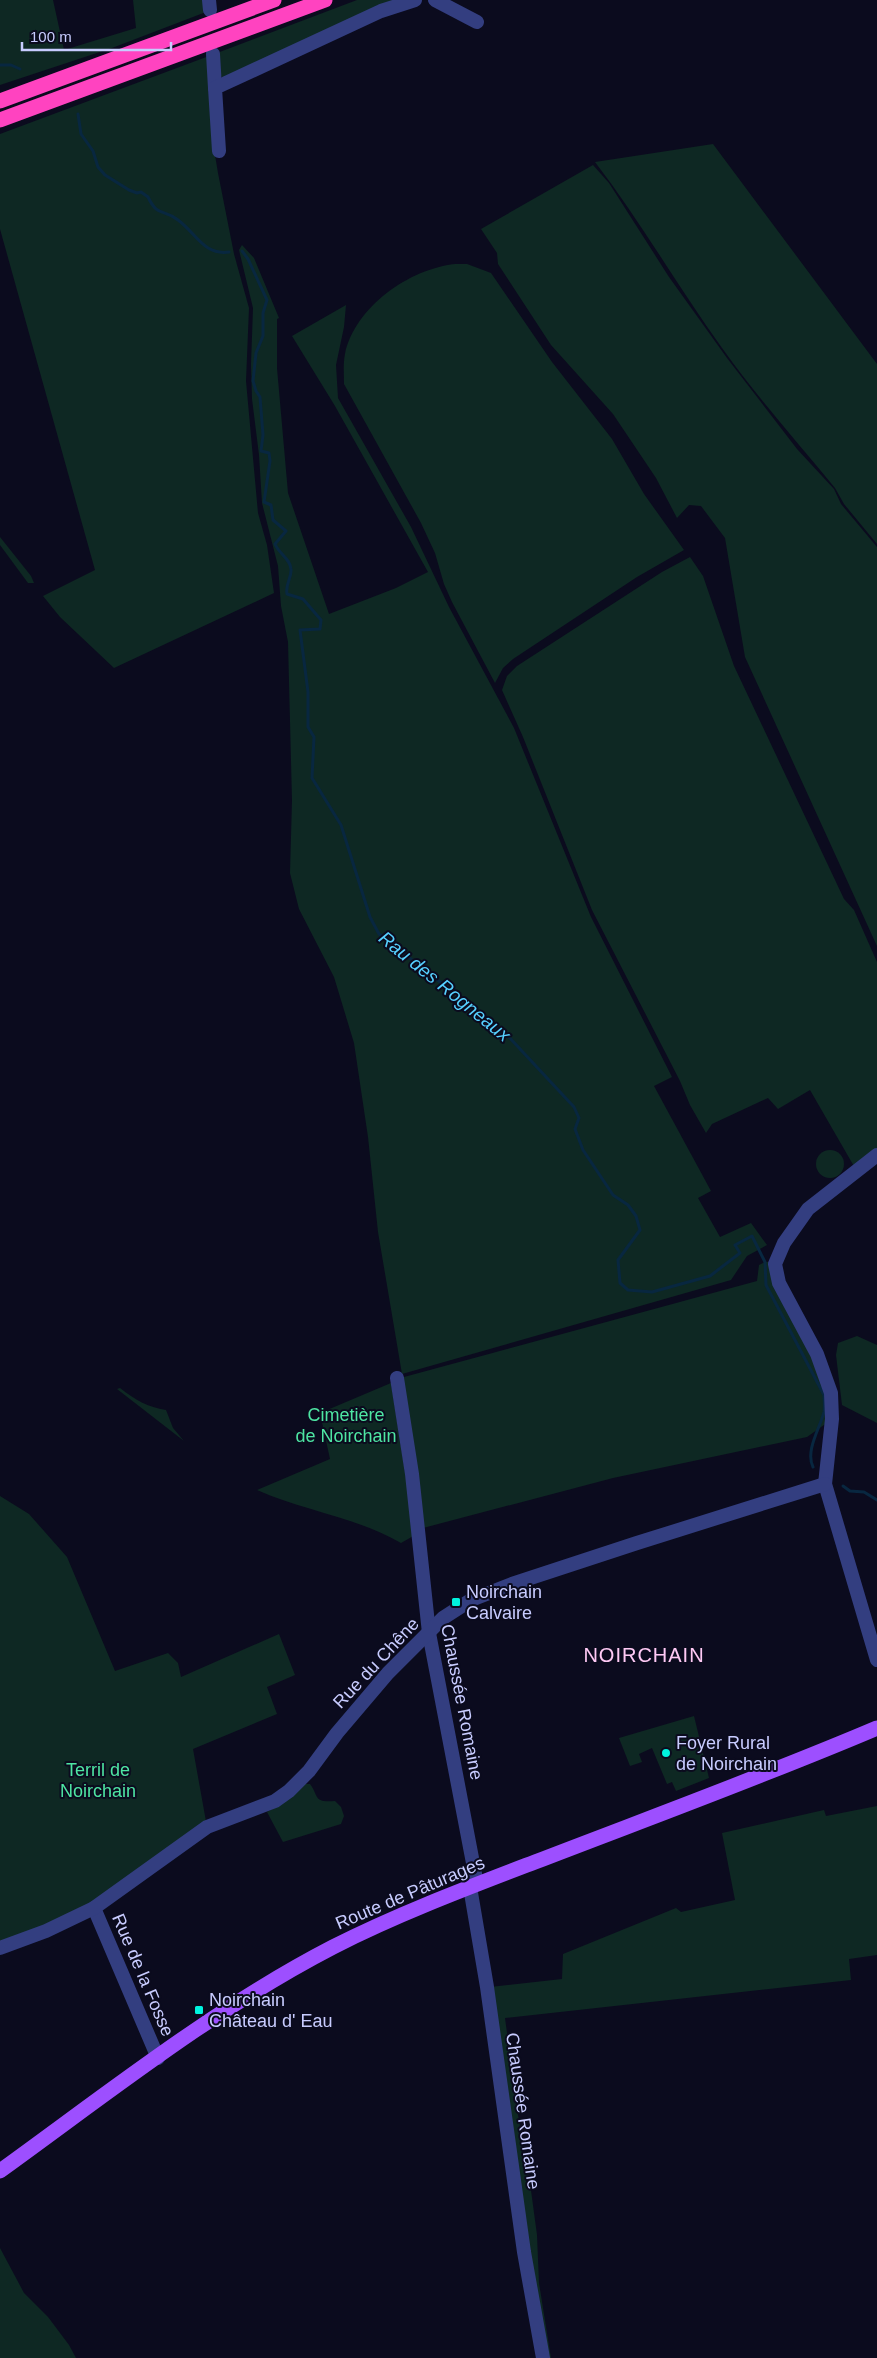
<svg xmlns="http://www.w3.org/2000/svg" width="877" height="2358" viewBox="0 0 877 2358" font-family="Arial,sans-serif">
<rect width="100%" height="100%" fill="#0b0b1e"/>
<!-- green -->
<g fill="#0e2823">
<polygon points="0,0 53,0 64,50 136,28 133,0 205,0 206,12 112,48 0,85"/>
<polygon points="357,0 401,0 226,79 220,76 217,53"/>
<polygon points="209,56 214,149 218,173 234,254 249,308 246,381 258,513 267,545 274,593 114,668 60,617 43,596 95,570 0,229 0,134"/>
<path d="M713,144L877,364V544L844,504L835,488C797,442 757,397 722,348C678,287 641,222 595,162Z"/>
<polygon points="593,165 609,183 669,277 727,358 797,449 834,489 841,504 877,547 877,946 745,657 725,538 701,506 689,505 677,518 656,478 613,414 551,345 498,264 497,253 481,229"/>
<polygon points="242,245 254,258 279,318 277,319 277,368 288,493 329,614 396,588 428,572 335,406 292,336 346,305 344,327 336,365 338,398 411,527 449,607 514,728 591,917 672,1077 654,1086 711,1191 698,1198 720,1237 751,1223 767,1245 747,1256 731,1280 402,1374 378,1232 368,1137 354,1043 334,977 299,909 290,873 292,800 288,642 281,606 278,566 262,503 259,455 252,399 251,364 253,308 239,250"/>
<path d="M455,264H467L491,273L552,362L612,439L644,494L684,550L637,577L513,659L503,668L495,683L452,602L444,584L435,553L421,523L344,384C344,374 343,364 345,354C355,307 409,269 455,264Z"/>
<polygon points="0,537 31,576 34,583 28,583 0,545"/>
<polygon points="690,557 703,576 734,666 844,899 854,910 877,962 877,1152 855,1168 810,1090 778,1109 768,1098 712,1124 706,1133 690,1105 680,1081 592,910 523,737 502,690 507,676 517,666 662,572"/>
<circle cx="830" cy="1164" r="14"/>
<polygon points="765,1262 771,1262 818,1366 831,1420 807,1437 613,1478 423,1528 402,1381 404,1377 757,1281 759,1265"/>
<polygon points="857,1336 877,1345 877,1423 842,1405 836,1355 838,1343"/>
<path d="M391,1383L415,1535L401,1543C356,1517 304,1511 257,1490L330,1459L320,1413Z"/>
<path d="M120,1388C135,1400 148,1407 166,1410L173,1428L184,1441L117,1389Z"/>
<polygon points="0,1496 29,1514 67,1557 115,1671 168,1653 178,1663 181,1677 279,1634 295,1675 267,1687 277,1714 193,1749 207,1827 94,1908 0,1948"/>
<polygon points="694,1716 709,1778 676,1791 672,1782 667,1784 652,1748 639,1754 642,1762 630,1766 619,1738"/>
<path d="M305,1784H310C319,1796 313,1803 335,1801L341,1807L344,1816L341,1824L283,1842L267,1812L280,1805Z"/>
<polygon points="877,1806 877,1955 849,1959 851,1980 505,2018 518,2115 530,2183 537,2235 539,2283 551,2358 546,2358 490,1987 562,1979 563,1954 676,1908 681,1912 735,1900 722,1833 824,1810 826,1816"/>
<polygon points="0,2248 24,2293 48,2317 69,2345 76,2358 0,2358"/>
</g>
<g fill="none" stroke-linecap="round" stroke-linejoin="round">
<!-- stream -->
<g stroke="#082740" stroke-width="3">
<polyline points="0,65 11,65 20,69"/>
<path d="M78,114L81,134L93,151L98,167L105,175L129,190L137,193L141,192L148,197C158,218 163,208 178,220C196,233 204,256 229,252"/>
<path d="M242,251L248,259L267,300L263,313V336L256,353L253,381L256,391L260,397L263,435L261,451L269,453L270,461L264,502L271,505L273,520L286,531L275,544C279,554 290,558 291,569C292,577 285,584 287,594L303,599L321,620L320,629L300,630L308,692V727L314,737L312,778L341,825L370,917L379,934L454,993L490,1027L507,1035L574,1107L579,1118L575,1129L583,1150L613,1195L628,1205L636,1216L640,1230L618,1260L620,1283L628,1290L652,1292L710,1276L740,1253L735,1245L752,1236L765,1262L766,1285L824,1395C824,1401 825,1407 824,1412C820,1428 805,1451 813,1467"/>
<polyline points="843,1486 850,1491 864,1492 877,1500"/>
</g>
<!-- minor -->
<g stroke="#333e80" stroke-width="14">
<polyline points="209,0 210,10"/>
<polyline points="435,0 477,22"/>
<polyline points="213,54 215,88"/>
<polyline points="219,151 215,88 381,11 415,0"/>
<polyline points="877,1155 808,1209 784,1243 775,1264 779,1283 817,1354 831,1393 832,1419 825,1484 877,1660"/>
<polyline points="397,1378 412,1474 429,1633 477,1884"/>
<polyline points="470,1887 487,1987 524,2252 543,2358"/>
<polyline points="94,1908 158,2058"/>
<polyline points="0,1948 46,1931 94,1908 207,1827 275,1801 289,1791 309,1771 337,1733 388,1673 443,1618 471,1600 512,1584 637,1543 825,1484"/>
</g>
<!-- major -->
<path stroke="#9d4fff" stroke-width="15" d="M0,2171C108,2093 215,2008 333,1947C398,1914 467,1888 535,1862C649,1818 764,1776 877,1728"/>
<!-- highway -->
<g stroke="#ff43c0" stroke-width="15">
<polyline points="0,101 274,0"/>
<polyline points="0,120 325,0"/>
</g>
</g>
<!-- markers -->
<g fill="#00f3df" stroke="#0b0b1e" stroke-width="2">
<rect x="451" y="1597" width="10" height="10" rx="2.5"/>
<circle cx="666" cy="1753" r="5"/>
<rect x="194" y="2005" width="10" height="10" rx="2.5"/>
</g>
<g text-anchor="middle" stroke-width="4" stroke-linejoin="round" paint-order="stroke">
<!-- park labels -->
<g font-size="18" fill="#4ee5a3" stroke="#0b0b1e">
<text x="346" y="1421">Cimetière<tspan x="346" dy="21">de Noirchain</tspan></text>
<text x="98" y="1776">Terril de<tspan x="98" dy="21">Noirchain</tspan></text>
</g>
<!-- poi labels -->
<g font-size="18" fill="#c8ccff" stroke="#0b0b1e" text-anchor="start">
<text x="466" y="1598">Noirchain<tspan x="466" dy="21">Calvaire</tspan></text>
<text x="676" y="1749">Foyer Rural<tspan x="676" dy="21">de Noirchain</tspan></text>
<text x="209" y="2006">Noirchain<tspan x="209" dy="21">Château d' Eau</tspan></text>
</g>
<!-- street labels -->
<g font-size="18" fill="#c8ccff" stroke="#0b0b1e">
<text transform="translate(376 1663) rotate(-47)" y="6">Rue du Chêne</text>
<text transform="translate(462 1702) rotate(79)" y="6">Chaussée Romaine</text>
<text transform="translate(410 1893) rotate(-23)" y="6">Route de Pâturages</text>
<text transform="translate(143 1975) rotate(67)" y="6">Rue de la Fosse</text>
<text transform="translate(523 2111) rotate(82)" y="6">Chaussée Romaine</text>
</g>
<!-- water labels -->
<g font-size="19" font-style="italic" fill="#56d0ff" stroke="#0b0b1e">
<text transform="translate(445 986) rotate(39)" y="7">Rau des Rogneaux</text>
</g>
<!-- quarter labels -->
<g font-size="20" letter-spacing="1" fill="#ffcaf5" stroke="#0b0b1e">
<text x="644" y="1662">NOIRCHAIN</text>
</g>
</g>
<!-- scale -->
<path d="M22 42v8h149v-8" fill="none" stroke="#c8ccff" stroke-width="2.5"/>
<text x="30" y="42" font-size="15" fill="#c8ccff" stroke="#0b0b1e" stroke-width="4" paint-order="stroke">100 m</text>
</svg>
